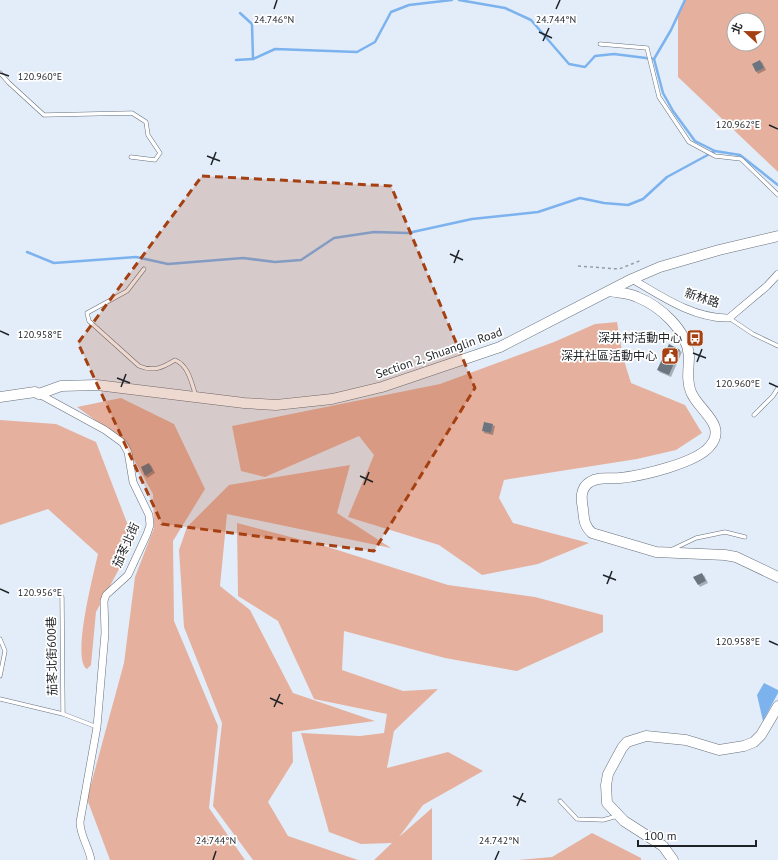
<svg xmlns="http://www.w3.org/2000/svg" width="778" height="860" viewBox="0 0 778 860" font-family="'PT Sans','Noto Sans TC',sans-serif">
<defs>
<filter id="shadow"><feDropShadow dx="2" dy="2" stdDeviation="0" flood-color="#0004"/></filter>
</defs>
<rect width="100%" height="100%" fill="#e3edf9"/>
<!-- green -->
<g fill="#e5b19e" fill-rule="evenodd">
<path d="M685,0H778V172L678,77V14ZM734,20H758V44H734Z"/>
<polygon points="617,322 623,357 631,383 685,405 702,433 676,450 637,459 504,480 499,498 513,523 589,543 538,564 482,575 439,545 348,517 374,455 359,436 265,477 241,471 232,426 440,384 554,342 595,324"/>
<polygon points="121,398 174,424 205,489 173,541 174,621 218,726 209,808 245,860 110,860 87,799 124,663 135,577 154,528 153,494 123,440 77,407"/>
<path d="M0,420L56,424L96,442L134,541L96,612L91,665L87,669C71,660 94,572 98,554L48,509L0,525Z"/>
<polygon points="350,465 337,513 391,548 227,514 220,586 250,610 293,693 375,721 292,732 293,762 268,802 288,836 358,860 253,860 213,806 222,723 184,627 179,550 187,527 229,485"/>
<polygon points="237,523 325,546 448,585 535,597 603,615 603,632 517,671 445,658 344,631 342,670 403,691 438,689 394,731 387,768 448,752 483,771 423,805 399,837 432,808 432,860 374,860 392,843 361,844 329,832 301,733 360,736 384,733 387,714 314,699 278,621 238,596"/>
<polygon points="592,833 641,858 641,860 518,860 552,857"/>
</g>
<!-- water -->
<polygon fill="#7cb2ee" points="764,683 778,690 778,693 763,721 757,695"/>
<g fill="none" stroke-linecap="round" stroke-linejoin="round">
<!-- stream -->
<g stroke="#7cb2ee" stroke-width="2.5">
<polyline points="459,0 505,8 531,20 569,64 585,67 595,56 614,54 654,59"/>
<polyline points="685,0 671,30 654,59 663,93 673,111 695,141 715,151"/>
<polyline points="240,13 252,24 253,59 275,49 357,52 375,42 391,12 409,5 452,0"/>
<polyline points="236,60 253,59"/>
<polyline points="27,252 54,263 136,257 168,264 243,258 275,262 301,260 334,238 374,232 408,233 472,219 538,212 580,198 604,203 628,205 643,199 667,177 715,151 740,155 778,185"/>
</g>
</g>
<!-- building -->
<g fill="#6b757f" filter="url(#shadow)">
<polygon points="760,60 764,68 756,72 752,64"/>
<polygon points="669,344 680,350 669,375 657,370"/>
<polygon points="484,422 493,424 491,433 482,431"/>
<polygon points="149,463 153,471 145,476 141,467"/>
<polygon points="702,573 706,581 698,585 693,577"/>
</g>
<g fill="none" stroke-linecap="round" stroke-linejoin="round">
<defs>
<g id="lane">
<polyline points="600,44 647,48 659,97 689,142 715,156 741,159 778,195"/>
<polyline points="0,73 9,83 44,115 132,113 146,122 148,135 160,153 155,160 131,157"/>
<path d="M144,269L127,291L87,313L89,321L139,366C153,372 162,368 175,360C189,366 191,382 196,396"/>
<polyline points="729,318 753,334 778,346"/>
<polyline points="754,415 773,396 778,388"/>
<polyline points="673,549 696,538 725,532 745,537"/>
<polyline points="62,597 63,714"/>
<polyline points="0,639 5,651 0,676"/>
<polyline points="0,699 63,714 97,727"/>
<polyline points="560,801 577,819 603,820 617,816"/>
</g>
<g id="street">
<path d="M632,279C661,296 694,319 729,318L767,286L778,274"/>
<path d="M39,394L105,430L123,443L128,452L133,482L149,515L150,525L147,534L128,575L106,595L104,601L105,633L97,727L80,822C80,836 89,847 91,860"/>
</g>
<g id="secondary">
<path d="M610,291C619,293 629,293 637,297C660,306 687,330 689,356C689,368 686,380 691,392C698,410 728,425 710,446C697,463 641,476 620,478C610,479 599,476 590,482C580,488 581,499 583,509C584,519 584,526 592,533L656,552L725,555L736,557L778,577"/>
<polyline points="0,397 35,392 39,394 61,386 97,385 244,403 276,405 332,399 382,387 500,347 632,279 660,267 719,250 778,236"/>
<polyline points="673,860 663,846 624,821 607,803 606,785 608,774 622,748 627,742 646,736 686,740 719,750 744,746 754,742 761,735 778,706"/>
</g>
</defs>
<!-- lane casing -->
<use href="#lane" stroke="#67707b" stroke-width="4.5"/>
<!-- street casing -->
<use href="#street" stroke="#67707b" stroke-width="8"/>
<!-- secondary casing -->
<use href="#secondary" stroke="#67707b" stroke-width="11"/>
<!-- path -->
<polyline stroke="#949ba4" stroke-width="1.5" stroke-dasharray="3 3" stroke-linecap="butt" points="578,266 619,269 642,260"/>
<!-- lane -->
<use href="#lane" stroke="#fff" stroke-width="3.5"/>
<!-- street -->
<use href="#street" stroke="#fff" stroke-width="7"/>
<!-- secondary -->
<use href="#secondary" stroke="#fff" stroke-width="10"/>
</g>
<!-- marked area -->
<path fill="#a54012" fill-opacity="0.2" stroke="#a54012" stroke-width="3" stroke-dasharray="8 5" stroke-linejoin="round" d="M202,176L391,186L475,388L374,551L162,524L78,343Z"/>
<!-- ticks -->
<path fill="none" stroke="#1f2327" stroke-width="1.5" d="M274,9L277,0M556,9L560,0M539,32L552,38M543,41L549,28M0,73L9,76M769,125L778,129M207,156L220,161M211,165L216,152M450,254L463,260M454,263L459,250M0,331L9,335M693,353L706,358M697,362L702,349M117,378L130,383M769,383L778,387M121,387L126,374M360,476L373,482M364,485L369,472M603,575L616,580M607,584L612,571M0,589L9,593M769,641L778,645M270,698L283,704M274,707L280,694M513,796L526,802M517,806L523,793M213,860L216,851M495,860L499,851"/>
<!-- icons -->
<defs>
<symbol id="bus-square" viewBox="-11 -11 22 22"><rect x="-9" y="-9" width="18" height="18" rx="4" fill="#a54012" stroke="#fff"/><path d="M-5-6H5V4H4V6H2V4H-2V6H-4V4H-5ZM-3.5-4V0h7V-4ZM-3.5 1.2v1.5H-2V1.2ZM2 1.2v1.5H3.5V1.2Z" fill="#fff"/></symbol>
<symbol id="civic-square" viewBox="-11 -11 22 22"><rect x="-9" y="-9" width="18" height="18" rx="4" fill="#a54012" stroke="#fff"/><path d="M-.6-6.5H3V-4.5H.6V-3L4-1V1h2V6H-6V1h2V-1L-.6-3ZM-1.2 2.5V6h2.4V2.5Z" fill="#fff"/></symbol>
</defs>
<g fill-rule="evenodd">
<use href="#bus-square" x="685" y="328" width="20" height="20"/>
<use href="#civic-square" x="660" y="346" width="20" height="20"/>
</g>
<g text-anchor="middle" stroke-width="3.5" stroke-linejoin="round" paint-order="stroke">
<!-- street labels -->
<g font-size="12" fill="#1f2327" stroke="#fff">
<text transform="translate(702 298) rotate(18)" y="4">新林路</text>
<text transform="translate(439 353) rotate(-19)" y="4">Section 2, Shuanglin Road</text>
<text transform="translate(126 545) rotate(-66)" y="4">茄苳北街</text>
<text transform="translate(52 656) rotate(-91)" y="4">茄苳北街600巷</text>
</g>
<!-- poi labels -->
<g font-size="12" fill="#1f2327" stroke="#fff" text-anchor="end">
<text x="682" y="342">深井村活動中心</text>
<text x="657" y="360">深井社區活動中心</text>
</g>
</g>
<g font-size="10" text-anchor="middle" fill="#1f2327" stroke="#fff" stroke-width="3.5" stroke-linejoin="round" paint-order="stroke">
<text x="274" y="23">24.746°N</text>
<text x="556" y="23">24.744°N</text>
<text x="40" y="80">120.960°E</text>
<text x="738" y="128">120.962°E</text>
<text x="40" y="338">120.958°E</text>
<text x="738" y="387">120.960°E</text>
<text x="40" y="596">120.956°E</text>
<text x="738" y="645">120.958°E</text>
<text x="216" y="844">24.744°N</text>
<text x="499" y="844">24.742°N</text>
</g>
<!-- north arrow -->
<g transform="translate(746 32) rotate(292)"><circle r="19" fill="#ffffff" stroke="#a5a7a9"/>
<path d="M0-3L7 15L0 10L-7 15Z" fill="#a54012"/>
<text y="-6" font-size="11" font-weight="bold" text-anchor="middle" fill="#1f2327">北</text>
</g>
<!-- scale -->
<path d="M638 840v6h118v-6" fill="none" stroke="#1f2327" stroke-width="2"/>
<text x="644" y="840" font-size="12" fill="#1f2327" stroke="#ffffff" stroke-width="3" paint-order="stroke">100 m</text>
</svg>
